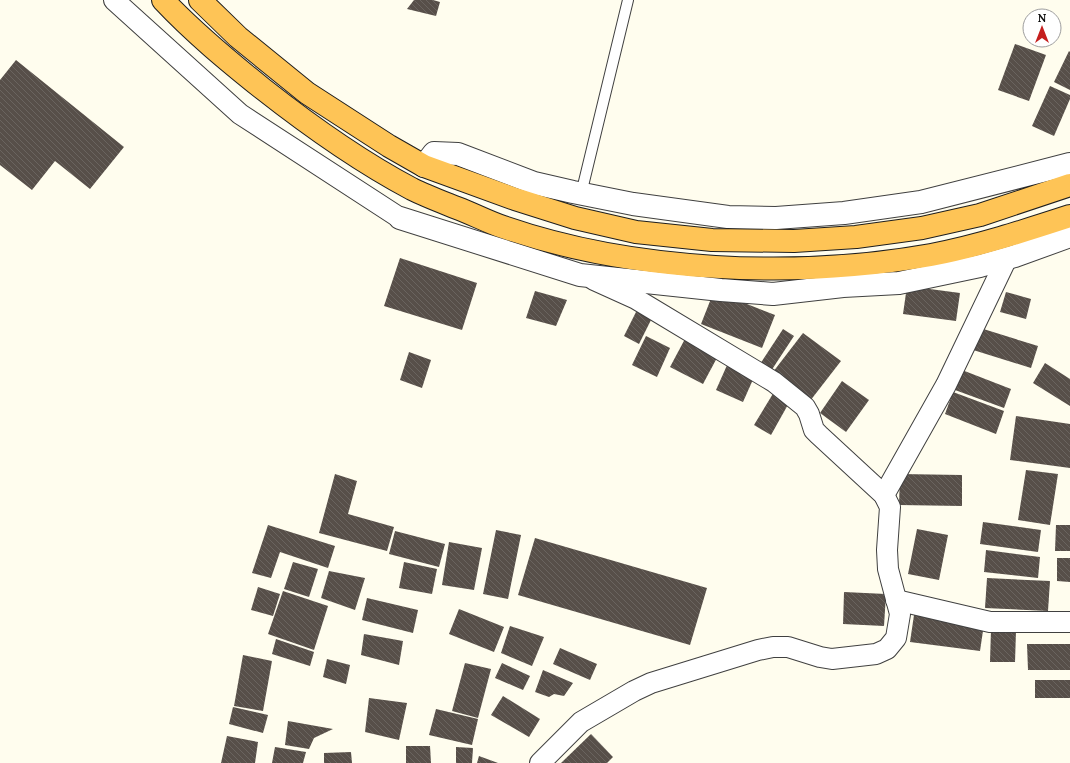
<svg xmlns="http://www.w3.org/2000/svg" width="1070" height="763" viewBox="0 0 1070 763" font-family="Lora,serif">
<defs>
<pattern id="building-back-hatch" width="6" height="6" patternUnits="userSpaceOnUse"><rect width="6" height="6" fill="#574f49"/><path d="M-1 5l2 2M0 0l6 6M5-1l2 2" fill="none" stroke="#6a645f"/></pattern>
</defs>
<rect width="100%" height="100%" fill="#fffdee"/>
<!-- building -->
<g fill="url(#building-back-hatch)">
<polygon points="414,0 433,0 440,2 436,16 407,9"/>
<polygon points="1015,44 1046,55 1029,101 998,90"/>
<polygon points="1069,51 1070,52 1070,90 1054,82"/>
<polygon points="16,60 124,147 90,189 55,161 32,190 0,165 0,80"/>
<polygon points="1050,86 1070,95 1070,99 1054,136 1032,126"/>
<polygon points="400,258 477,283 462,330 384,306"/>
<polygon points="907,286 960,293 956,321 903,314"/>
<polygon points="535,291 567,300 556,326 526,318"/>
<polygon points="714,291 775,315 762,348 701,324"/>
<polygon points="1006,292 1031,299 1026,319 1000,312"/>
<polygon points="637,310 652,318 639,344 624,336"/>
<polygon points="977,327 1038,346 1031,368 970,349"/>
<polygon points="783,329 794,336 771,371 760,364"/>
<polygon points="803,333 841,361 810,401 773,372"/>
<polygon points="646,336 670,348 657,377 632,365"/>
<polygon points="686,337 719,354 703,384 670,367"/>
<polygon points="409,352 431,360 422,388 400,380"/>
<polygon points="728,363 755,375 743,402 716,390"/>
<polygon points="1045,363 1070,379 1070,406 1033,383"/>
<polygon points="962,370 1011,389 1004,408 955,390"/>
<polygon points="842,381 869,400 846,432 820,413"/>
<polygon points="774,392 790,401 771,435 754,425"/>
<polygon points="953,392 1004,411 996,434 945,414"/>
<polygon points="1016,416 1070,424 1070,468 1010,460"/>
<polygon points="1026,470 1058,474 1050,525 1018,520"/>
<polygon points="335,474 357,481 348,514 394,527 387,551 319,533"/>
<polygon points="900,474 962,475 962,506 899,505"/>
<polygon points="983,522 1041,530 1038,552 980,544"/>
<polygon points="268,525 335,546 328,568 280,552 271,578 252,573"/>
<polygon points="1056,525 1070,525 1070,551 1055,551"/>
<polygon points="917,529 948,535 939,580 908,574"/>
<polygon points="496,530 521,535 508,599 483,594"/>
<polygon points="395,531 445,544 439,567 389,554"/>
<polygon points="535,538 707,588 690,645 518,595"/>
<polygon points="449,542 482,548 474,590 442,585"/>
<polygon points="986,550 1040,557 1038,578 984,572"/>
<polygon points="1057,558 1070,558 1070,582 1057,581"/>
<polygon points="293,562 318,569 309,597 284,589"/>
<polygon points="404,562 437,569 432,594 399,588"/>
<polygon points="329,571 365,578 355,610 321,598"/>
<polygon points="987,578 1050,581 1048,611 985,608"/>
<polygon points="258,587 280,594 273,616 251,610"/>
<polygon points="283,591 328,606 314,650 268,634"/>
<polygon points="844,592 886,594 884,626 843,624"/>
<polygon points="367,598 418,610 413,633 362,620"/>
<polygon points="459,609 504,627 494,652 449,634"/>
<polygon points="914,615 984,624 980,651 910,642"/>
<polygon points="510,626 544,637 532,666 501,653"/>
<polygon points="991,629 1016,630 1015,662 990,662"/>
<polygon points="364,634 403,641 399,665 361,655"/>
<polygon points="276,639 314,652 310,666 272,654"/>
<polygon points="1027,644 1070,644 1070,670 1028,670"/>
<polygon points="560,648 597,664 590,680 553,664"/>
<polygon points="243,655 272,661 263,711 234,706"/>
<polygon points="327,659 350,665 346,684 323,677"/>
<polygon points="465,663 491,669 478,718 452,711"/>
<polygon points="502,663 530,676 523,690 495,678"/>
<polygon points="543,670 573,683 564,696 554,694 549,697 535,692"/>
<rect x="1035" y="680" width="35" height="18"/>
<polygon points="503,696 540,719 529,737 491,715"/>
<polygon points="369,698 407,703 399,740 365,732"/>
<polygon points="233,707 268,715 263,733 229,724"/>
<polygon points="436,709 478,719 472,745 429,735"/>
<polygon points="288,721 333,729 314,738 309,749 285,745"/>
<polygon points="591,734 613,757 607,763 561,763"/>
<polygon points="227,736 258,742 255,763 221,763"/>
<polygon points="406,746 430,746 431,763 406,763"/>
<polygon points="275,747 306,752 303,763 272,763"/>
<polygon points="456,747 473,748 472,763 456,763"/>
<polygon points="351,752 352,763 324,763 324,753"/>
<polygon points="479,756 498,763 477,763"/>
</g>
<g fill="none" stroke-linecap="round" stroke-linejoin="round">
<defs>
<polyline id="service" points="581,194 628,0"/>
<g id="minor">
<polyline points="114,0 240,114 400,218"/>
<polyline points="884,495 946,385 1007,258"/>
<polyline points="896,600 990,622 1070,622"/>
<polyline points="540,763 581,722 634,691 651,683 758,650 773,647 788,647 820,657 832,659 876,654 887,649 896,638 900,614 888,569 887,550 890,507 884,495 819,435 814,430 809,414 805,407 774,382 636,299 594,280"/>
</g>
<g id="tertiary">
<polyline points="424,166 434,153 458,154 534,183 573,192 633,204 728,217 776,218 844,213 921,202 1070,164"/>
<polyline points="400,218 580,275 721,290 773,294 843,286 899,283 980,266 1015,256 1070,236"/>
</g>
<g id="trunk">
<path d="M163,0C194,33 228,61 263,89C310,126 359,161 412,189C426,196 442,202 457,208C473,214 488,222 503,227C633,272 796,279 931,255C978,246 1024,231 1070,216"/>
<polyline points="200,0 238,37 307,93 389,146 424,166 515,199 575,218 636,232 712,240 794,241 856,237 922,228 980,215 1070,185"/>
</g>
</defs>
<!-- service casing -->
<use href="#service" stroke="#404040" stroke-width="12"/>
<!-- minor casing -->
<use href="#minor" stroke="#404040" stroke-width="22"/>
<!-- tertiary casing -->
<use href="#tertiary" stroke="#404040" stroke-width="24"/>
<!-- trunk casing -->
<use href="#trunk" stroke="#1e1e1e" stroke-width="24"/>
<!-- service -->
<use href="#service" stroke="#fff" stroke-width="10"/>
<!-- minor -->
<use href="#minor" stroke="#fff" stroke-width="20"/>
<!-- tertiary -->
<use href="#tertiary" stroke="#fff" stroke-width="22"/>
<!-- trunk -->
<use href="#trunk" stroke="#fec456" stroke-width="22"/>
</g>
<!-- north arrow -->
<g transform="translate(1042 28)"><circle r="19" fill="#ffffff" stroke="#9e9e9e"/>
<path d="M0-3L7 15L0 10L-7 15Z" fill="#c51f1e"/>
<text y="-6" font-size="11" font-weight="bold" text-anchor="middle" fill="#0d0d0d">N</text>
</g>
</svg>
